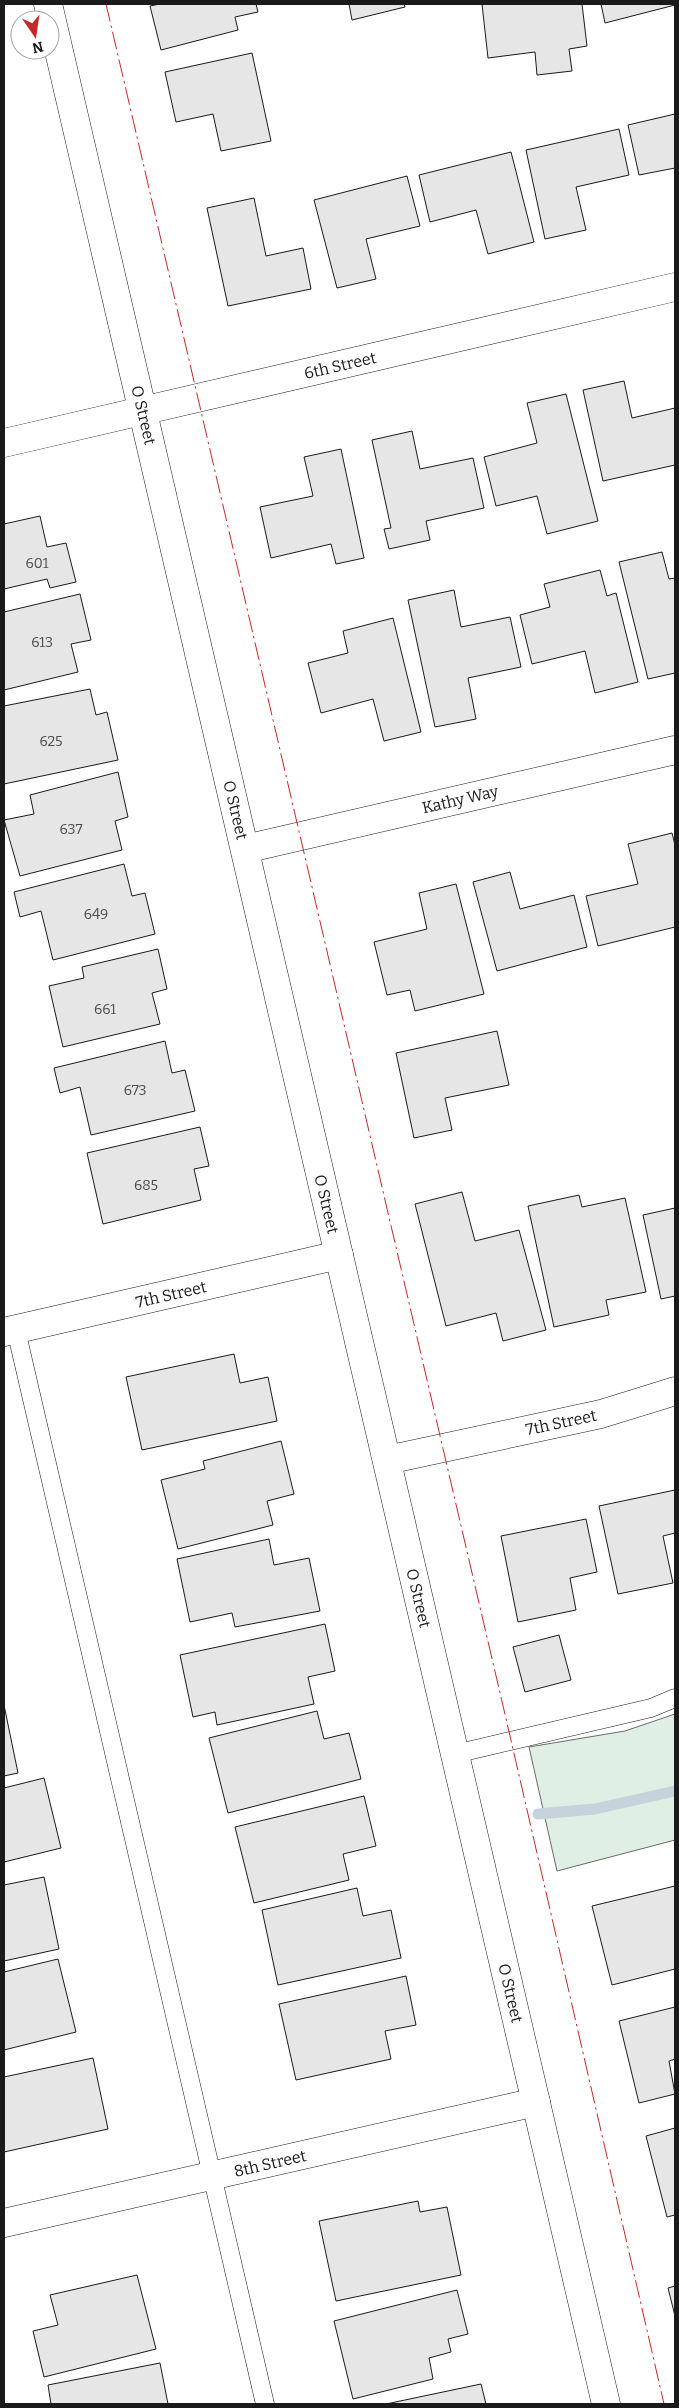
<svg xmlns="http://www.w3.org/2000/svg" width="679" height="2408" viewBox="0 0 679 2408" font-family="Bitter,serif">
<rect width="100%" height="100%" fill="#fff"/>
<!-- green -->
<polygon fill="#e0efe3" stroke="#6a6a6a" points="675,1714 675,1840 557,1871 529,1747 625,1731"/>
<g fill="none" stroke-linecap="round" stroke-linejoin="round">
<!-- stream -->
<polyline stroke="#c6d2dc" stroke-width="11" points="538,1814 595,1809 675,1791"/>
</g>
<!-- building -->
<g fill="#e6e6e6" stroke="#1a1a1a">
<polygon points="160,4 256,4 258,12 235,17 238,30 161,50 150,6"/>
<polygon points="349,4 404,4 405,7 352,20"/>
<polygon points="482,4 582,4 587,46 569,49 572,71 537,75 535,52 488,58"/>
<polygon points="601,4 675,4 675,5 605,23"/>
<polygon points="252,53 271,141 221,151 213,114 176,122 165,72"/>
<polygon points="675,114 675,168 639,175 628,125"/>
<polygon points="619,129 629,175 576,187 586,230 545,239 526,150"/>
<polygon points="511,152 534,242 488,254 476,210 430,222 419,175"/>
<polygon points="407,176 420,226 366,239 376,279 337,288 314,200"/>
<polygon points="254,198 266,256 303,248 311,289 228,306 207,208"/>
<polygon points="624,381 632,418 675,408 675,465 603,481 583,390"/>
<polygon points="566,394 598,521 547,534 537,496 496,506 484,457 537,443 527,403"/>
<polygon points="412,431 420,469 473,458 484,508 426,521 430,540 389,549 384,529 391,528 372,440"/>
<polygon points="341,449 364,558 336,564 331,544 271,558 260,507 313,496 304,457"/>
<polygon points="40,516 47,547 66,543 76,582 50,588 47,579 4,589 4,524"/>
<polygon points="662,552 669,579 675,578 675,673 648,679 619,562"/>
<polygon points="600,570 607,596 616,593 638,682 595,693 585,651 532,664 520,615 550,607 544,584"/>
<polygon points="454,590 461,627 510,617 521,667 468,678 476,719 435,727 408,600"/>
<polygon points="80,594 91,640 71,644 78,672 4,690 4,612"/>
<polygon points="393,618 421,732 384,741 373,699 321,713 308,663 348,653 343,631"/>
<polygon points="90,689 96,715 107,712 118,760 4,784 4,706"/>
<polygon points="118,772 128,817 115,821 122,850 20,876 4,820 34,814 30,795"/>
<polygon points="672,833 675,845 675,927 598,946 586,896 638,884 628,844"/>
<polygon points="124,864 132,896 145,893 155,934 53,960 41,911 20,917 14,892"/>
<polygon points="510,872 520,909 574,895 587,947 497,971 473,882"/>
<polygon points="456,884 484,994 415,1011 410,990 387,995 374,942 427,929 419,893"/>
<polygon points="158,949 167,989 152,993 160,1024 63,1047 49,986 84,978 82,967"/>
<polygon points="497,1031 509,1085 445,1098 452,1130 414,1138 396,1053"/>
<polygon points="165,1041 172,1073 185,1070 195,1111 91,1135 80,1087 60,1093 54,1068"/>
<polygon points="200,1127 209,1166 194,1169 201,1200 103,1224 87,1153"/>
<polygon points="462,1192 475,1241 519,1230 546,1330 503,1341 496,1313 446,1326 415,1204"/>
<polygon points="579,1195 582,1207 625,1198 646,1292 606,1300 609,1315 554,1327 528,1206"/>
<polygon points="675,1208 675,1296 661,1299 643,1215"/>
<polygon points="234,1354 240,1383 268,1377 277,1421 142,1450 126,1377"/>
<polygon points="281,1441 294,1494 267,1501 273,1525 178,1549 161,1480 205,1469 203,1461"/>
<polygon points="675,1490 675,1533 663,1536 673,1583 618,1594 599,1506"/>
<polygon points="586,1519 597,1572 570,1578 576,1610 518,1622 501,1536"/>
<polygon points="269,1539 274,1565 309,1558 320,1611 235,1627 232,1613 190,1622 177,1559"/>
<polygon points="325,1624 335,1671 308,1677 314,1704 217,1725 215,1712 193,1717 180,1655"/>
<polygon points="559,1635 571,1680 525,1692 513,1647"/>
<polygon points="4,1705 18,1773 4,1776"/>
<polygon points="317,1711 324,1739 349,1733 361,1779 228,1813 209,1738"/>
<polygon points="44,1778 61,1848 4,1862 4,1788"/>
<polygon points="364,1796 376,1846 343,1854 349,1880 254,1903 235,1827"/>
<polygon points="44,1877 59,1949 4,1961 4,1885"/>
<polygon points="675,1886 675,1969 612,1985 592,1906"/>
<polygon points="357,1888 363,1916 391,1910 401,1958 278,1985 262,1910"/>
<polygon points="58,1959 76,2032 4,2050 4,1972"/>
<polygon points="406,1976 416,2025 385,2031 391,2059 296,2080 279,2004"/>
<polygon points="675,2007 675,2059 669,2061 675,2094 639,2103 619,2021"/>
<polygon points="93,2058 108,2129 4,2152 4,2077"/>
<polygon points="675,2128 675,2215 667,2217 646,2136"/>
<polygon points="418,2201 420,2212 447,2207 461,2275 336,2301 319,2221"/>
<polygon points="137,2275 156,2349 44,2377 33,2331 58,2325 50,2295"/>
<polygon points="675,2286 675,2316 668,2288"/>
<polygon points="457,2290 468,2334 448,2339 451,2352 429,2358 433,2379 353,2399 334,2321"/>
<polygon points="160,2363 168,2404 51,2404 48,2385"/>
<polygon points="481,2384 486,2404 386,2404"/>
</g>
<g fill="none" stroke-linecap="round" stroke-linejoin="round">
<defs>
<g id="service">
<polyline points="16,1330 265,2404"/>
<polyline points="455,1754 651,1708 675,1698"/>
</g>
<g id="minor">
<polyline points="4,443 675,287"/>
<polyline points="245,849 675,750"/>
<polyline points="4,1332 339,1255"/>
<polyline points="387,1460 601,1414 675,1391"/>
<polyline points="4,2223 536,2102"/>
</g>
<polyline id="tertiary" points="48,4 606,2404"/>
</defs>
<!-- service casing -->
<use href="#service" stroke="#1a1a1a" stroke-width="19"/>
<!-- minor casing -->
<use href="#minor" stroke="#1a1a1a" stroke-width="29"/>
<!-- tertiary casing -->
<use href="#tertiary" stroke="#1a1a1a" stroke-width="29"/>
<!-- service -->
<use href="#service" stroke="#fff" stroke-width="18"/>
<!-- minor -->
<use href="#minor" stroke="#fff" stroke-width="28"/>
<!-- tertiary -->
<use href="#tertiary" stroke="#fff" stroke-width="28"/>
<!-- power -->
<polyline stroke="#c62828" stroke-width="1" stroke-dasharray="18 4 2.5 4" stroke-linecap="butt" points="106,4 504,1710 664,2404"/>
</g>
<g text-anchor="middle" stroke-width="4" stroke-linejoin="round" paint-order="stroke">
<!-- number labels -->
<g font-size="14" fill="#4d4d4d">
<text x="37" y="568">601</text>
<text x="42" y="647">613</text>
<text x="51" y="746">625</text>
<text x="71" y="834">637</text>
<text x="96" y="919">649</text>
<text x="105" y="1014">661</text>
<text x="135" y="1095">673</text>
<text x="146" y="1190">685</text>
</g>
<!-- street labels -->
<g font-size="16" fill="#1a1a1a" stroke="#fff">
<text transform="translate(340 365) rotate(-13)" y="6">6th Street</text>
<text transform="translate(144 415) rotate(77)" y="6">O Street</text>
<text transform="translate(460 799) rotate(-13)" y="6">Kathy Way</text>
<text transform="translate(236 810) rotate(77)" y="6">O Street</text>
<text transform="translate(327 1204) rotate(77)" y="6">O Street</text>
<text transform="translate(171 1294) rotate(-13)" y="6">7th Street</text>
<text transform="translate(561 1422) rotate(-12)" y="6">7th Street</text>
<text transform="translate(419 1598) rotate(77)" y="6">O Street</text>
<text transform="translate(511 1993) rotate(77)" y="6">O Street</text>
<text transform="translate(270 2163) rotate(-13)" y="6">8th Street</text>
</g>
</g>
<!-- border -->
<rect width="679" height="2408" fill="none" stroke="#1a1a1a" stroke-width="10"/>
<!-- north arrow -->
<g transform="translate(35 35) rotate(167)"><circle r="24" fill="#ffffff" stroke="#a3a3a3"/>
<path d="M0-4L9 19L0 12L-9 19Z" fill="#c62828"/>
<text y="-8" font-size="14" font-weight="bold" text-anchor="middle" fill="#1a1a1a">N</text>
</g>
</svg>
